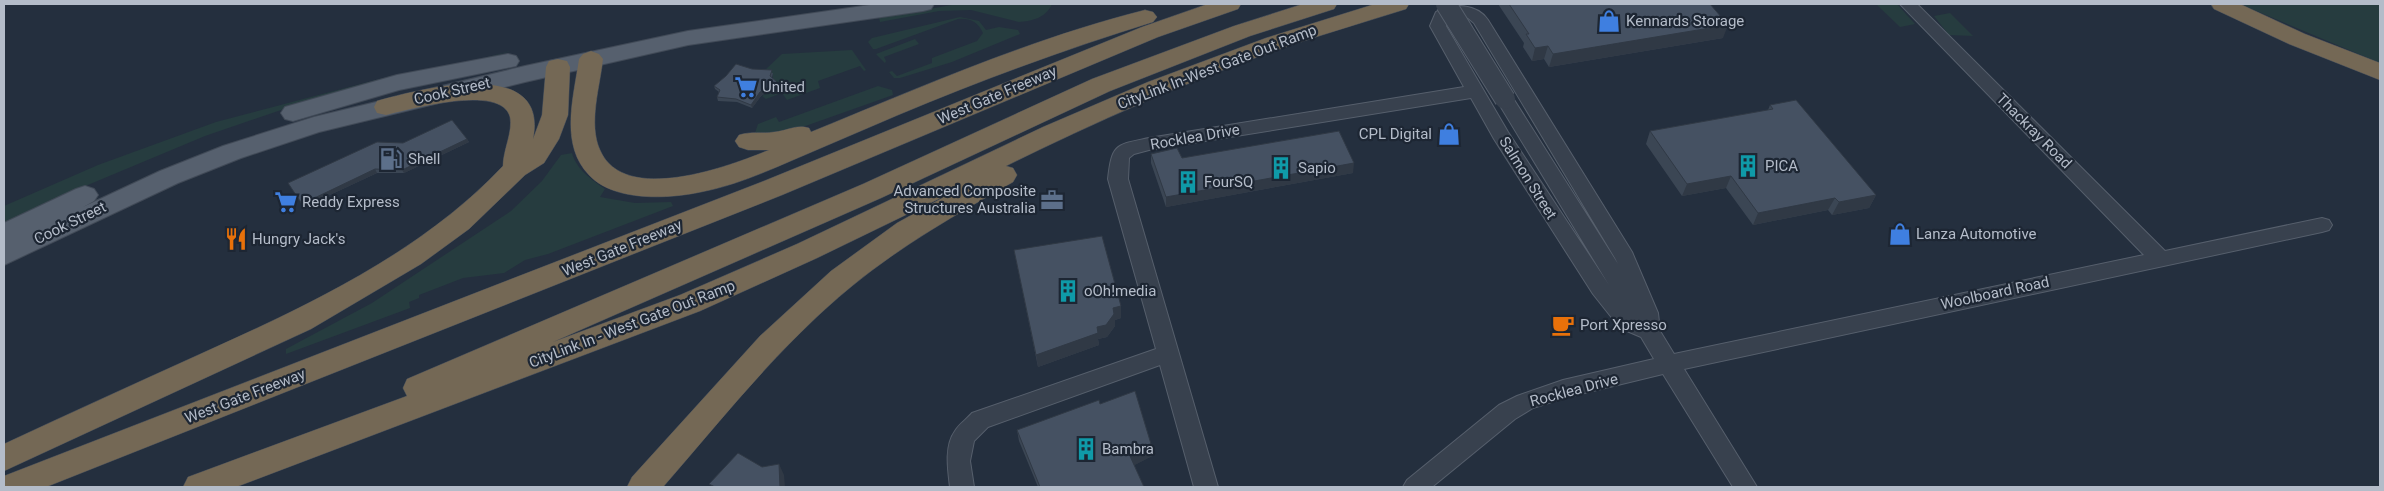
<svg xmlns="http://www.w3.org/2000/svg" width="2384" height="491" viewBox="0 0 2384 491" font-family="Roboto,sans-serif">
<rect width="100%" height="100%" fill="#242f3e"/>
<!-- green -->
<g fill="#263c3f">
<path d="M957,4H1052C1046,18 1032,21 1019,22L971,10L939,11L880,22L879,18Z"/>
<polygon points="1876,4 1897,4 1915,24 1900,27"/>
<polygon points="2240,4 2380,4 2380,63"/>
<polygon points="1950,13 1973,36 1949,35 1934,16"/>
<path d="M960,17L979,21L986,30L999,27L1018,30L1020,34L952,62L900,78H894L889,72L892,71L897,76L932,63V58L977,41L983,33C978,22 970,18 958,19L876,49H873L868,42L872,38Z"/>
<polygon points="915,39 919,44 884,57 886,61 885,63 876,54"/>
<polygon points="514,50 473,62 322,96 205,136 71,192 73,195 4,229 4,206 98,165 216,122 391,76 473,61"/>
<polygon points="852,50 866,70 864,71 860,66 818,81 820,88 787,100 782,93 766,99 762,96 777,87 773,82 773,74 764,71 782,54"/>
<polygon points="878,86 892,90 893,95 780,135 755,133 758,124 776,117 779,122"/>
<path d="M572,153C576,169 592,180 605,189L600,197L635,203L671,202L673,206L548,254L525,260L504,273L463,278L419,295V298L409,302L410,308L286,354V349L372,303L511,211L542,181L561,155Z"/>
</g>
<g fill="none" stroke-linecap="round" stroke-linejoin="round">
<defs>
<path id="minor" d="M1900,4H1917L2165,251L2322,218L2329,220L2332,225L2329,230L2322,232L1684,369L1757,487H1733L1663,374L1564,398L1533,408L1515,419L1432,487H1403L1407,480L1499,405L1517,396L1563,380L1654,359L1641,337L1620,328L1593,294L1494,139L1471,98L1149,150L1134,154L1129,158L1128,179L1218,487H1194L1160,365L988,427L974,441L970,461L974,487H950C948,470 944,446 955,431C959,424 967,419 972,413L1156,349L1108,179C1112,143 1116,145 1149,138L1464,87L1430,26L1436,12C1451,2 1478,4 1488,20L1632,252L1658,313L1660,331L1674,354L2144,255ZM1454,16L1468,18L1474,23L1615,258L1618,264L1511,95L1505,93L1499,95L1496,99L1609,285L1508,132L1446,26L1448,20Z"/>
<g id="major">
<polygon points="877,4 934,4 931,9 923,11 688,45 525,82 319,132 241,158 178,183 4,265 4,223 76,189 85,186 94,189 98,195 94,201 83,207 160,171 223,146 314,117 525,66 688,31"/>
<polygon points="508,54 516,56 519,61 516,66 399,90 293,121 285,119 281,113 285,107 397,75"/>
</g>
<g id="highway">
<polygon points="1208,4 1241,4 1238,9 1158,37 782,195 46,487 4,487 4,476 764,181 1142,27"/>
<path d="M1303,4H1337L1334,9L1250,36L1110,91L881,198L553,342L680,295L797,244L1043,127L1148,82L1266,38L1375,4H1409L1406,9C1365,22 1323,34 1283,48C1188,81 1095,122 1006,166L1013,168L1017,175L1013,182C957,214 902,245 852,286C780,345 723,418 663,487H627L632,477L760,336L831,271L897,223L953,192L817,258L700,311L236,487H183L188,477L407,396L403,388L407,379L863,184L1092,79L1234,26Z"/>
<polygon points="2211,4 2240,4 2305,34 2380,63 2380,80 2289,44 2214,9"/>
<path d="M1145,10L1153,12L1157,17L1153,22C1066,49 981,80 898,115C863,130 828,145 793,160C763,173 733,186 701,192C668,199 614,202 589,175C559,144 574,96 579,59L583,54L591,51L599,54L603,59C600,86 588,124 600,150C624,206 730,166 769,150H748L739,147L735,141L739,135C751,131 762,134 774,132C787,131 796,124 809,128L811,132C921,87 1030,39 1145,10Z"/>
<path d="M558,59L567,61L570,67L568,115L559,139L544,163L525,175L469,229L421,264L311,329L4,471V444C68,414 132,385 196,356C305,307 420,254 503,166C503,150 513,132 510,117C501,83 409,110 386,115L377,113L374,107L377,101C419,89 550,55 533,139L542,115L546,67L549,61Z"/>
</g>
</defs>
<!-- minor casing -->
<use href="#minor" stroke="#565f6c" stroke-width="2"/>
<!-- major casing -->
<use href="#major" stroke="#414a57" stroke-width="2"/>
<!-- highway casing -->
<use href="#highway" stroke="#434c59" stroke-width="1"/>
<!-- minor -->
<use href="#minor" fill="#38414e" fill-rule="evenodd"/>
<!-- major -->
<use href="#major" fill="#56606e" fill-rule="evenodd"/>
<!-- highway -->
<use href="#highway" fill="#746855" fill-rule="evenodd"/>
<defs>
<polyline id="minor-bridge" points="1446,4 1505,99"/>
</defs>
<!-- minor-bridge casing -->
<use href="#minor-bridge" stroke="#565f6c" stroke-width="22" stroke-linecap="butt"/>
<!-- minor-bridge -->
<use href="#minor-bridge" stroke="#38414e" stroke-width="20"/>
</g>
<!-- wall -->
<g fill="#3b4654">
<polygon points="1498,4 1710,4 1723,38 1549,67 1544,59 1532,61 1523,47 1524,43"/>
<polygon points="752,69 773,73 772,78 778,85 761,96 752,108 737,102 718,101 717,97 719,92 715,89 714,86"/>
<polygon points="1770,105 1876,195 1869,208 1832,215 1828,210 1753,225 1726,188 1682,196 1646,144 1650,131 1768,110"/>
<polygon points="467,139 469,142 404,173 377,173 304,207 403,143"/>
<polygon points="1151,154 1182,158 1353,173 1166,207 1151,163"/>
<polygon points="1014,250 1121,306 1121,318 1115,320 1115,326 1107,337 1098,339 1099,345 1038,367"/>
<polygon points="1100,404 1152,456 1134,465 1144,487 1038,487 1019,441 1017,430"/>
</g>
<!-- shaded-wall -->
<g fill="#303945">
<polygon points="1728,25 1723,38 1549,67 1553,54"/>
<polygon points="1548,46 1544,59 1532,61 1535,48"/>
<polygon points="777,82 778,85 761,96 752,108 751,105 760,92"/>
<polygon points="467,139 469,142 404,173 402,170"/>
<polygon points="1354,163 1353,173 1166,207 1166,197"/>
<polygon points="375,169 377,173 304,207 302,204"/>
<polygon points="1731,176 1726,188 1682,196 1687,184"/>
<polygon points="1876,195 1869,208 1832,215 1839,202"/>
<polygon points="1835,198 1828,210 1753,225 1758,213"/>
<polygon points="1121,306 1121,318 1115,320 1115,326 1107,337 1098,339 1099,345 1038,367 1036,355 1097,327 1113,308"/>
<polygon points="1151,444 1152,456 1131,467 1130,456"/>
<polygon points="779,464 784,475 785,487 780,487"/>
</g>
<!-- building -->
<g fill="#455162" stroke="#303945">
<polygon points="1509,4 1710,4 1728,25 1553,54 1548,46 1535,48 1526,34 1529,34"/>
<polygon points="736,64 752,69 772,70 770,76 777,82 760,92 751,105 736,99 717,97 720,90 714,86 726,76"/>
<polygon points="1796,100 1876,195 1839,202 1835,198 1758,213 1731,176 1687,184 1650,131 1773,109 1770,105"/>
<polygon points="452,120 467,139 402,170 375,169 302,204 288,183 377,142 403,143"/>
<polygon points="1339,131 1354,163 1166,197 1151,154 1177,148 1182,158"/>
<polygon points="1102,236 1121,306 1113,308 1114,314 1106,325 1097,327 1098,333 1036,355 1014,250"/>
<polygon points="1135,391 1151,444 1130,456 1144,487 1040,487 1017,430 1099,400 1100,404"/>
<polygon points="738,453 762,467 779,464 780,487 715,487 709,484"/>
</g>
<!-- icons -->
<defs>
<symbol id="shop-bare" viewBox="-9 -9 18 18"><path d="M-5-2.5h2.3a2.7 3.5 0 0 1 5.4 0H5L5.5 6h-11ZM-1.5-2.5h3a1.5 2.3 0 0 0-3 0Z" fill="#3f7fe0" stroke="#1d2633" stroke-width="2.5" paint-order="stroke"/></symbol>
<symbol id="supermarket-bare" viewBox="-9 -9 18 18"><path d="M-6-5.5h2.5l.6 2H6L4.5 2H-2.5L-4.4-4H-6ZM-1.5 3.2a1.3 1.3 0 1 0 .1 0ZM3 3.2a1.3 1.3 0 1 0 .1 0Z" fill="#3f7fe0" stroke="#1d2633" stroke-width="2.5" paint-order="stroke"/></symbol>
<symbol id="fuel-bare" viewBox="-9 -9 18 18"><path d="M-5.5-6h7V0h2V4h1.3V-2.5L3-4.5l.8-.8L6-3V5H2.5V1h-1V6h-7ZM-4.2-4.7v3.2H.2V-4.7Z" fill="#5c6f8a" stroke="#1d2633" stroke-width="2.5" paint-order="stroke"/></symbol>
<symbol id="building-bare" viewBox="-9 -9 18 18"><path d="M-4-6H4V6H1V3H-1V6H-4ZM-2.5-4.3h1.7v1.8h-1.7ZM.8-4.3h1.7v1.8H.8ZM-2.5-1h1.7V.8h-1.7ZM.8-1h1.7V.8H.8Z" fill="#0f9aa8" stroke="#1d2633" stroke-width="2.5" paint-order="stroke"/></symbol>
<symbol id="office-bare" viewBox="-9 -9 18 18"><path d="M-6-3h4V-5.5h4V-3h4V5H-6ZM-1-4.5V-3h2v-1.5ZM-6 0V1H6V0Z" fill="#5c6f8a" stroke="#1d2633" stroke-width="2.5" paint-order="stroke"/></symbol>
<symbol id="restaurant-bare" viewBox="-9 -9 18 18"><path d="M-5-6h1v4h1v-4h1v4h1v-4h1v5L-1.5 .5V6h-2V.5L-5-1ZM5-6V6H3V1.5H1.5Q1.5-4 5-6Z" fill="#e8710a" stroke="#1d2633" stroke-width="2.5" paint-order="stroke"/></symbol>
<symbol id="cafe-bare" viewBox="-9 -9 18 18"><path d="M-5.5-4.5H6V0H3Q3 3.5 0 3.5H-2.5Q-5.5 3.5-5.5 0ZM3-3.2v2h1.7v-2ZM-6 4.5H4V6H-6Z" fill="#e8710a" stroke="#1d2633" stroke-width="2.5" paint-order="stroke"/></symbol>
</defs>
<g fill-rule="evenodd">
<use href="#shop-bare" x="1593" y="5" width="32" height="32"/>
<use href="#supermarket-bare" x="730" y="71" width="32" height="32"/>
<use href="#shop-bare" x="1433" y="118" width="32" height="32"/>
<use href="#fuel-bare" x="375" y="143" width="32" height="32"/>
<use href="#building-bare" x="1732" y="150" width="32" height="32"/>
<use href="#building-bare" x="1265" y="152" width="32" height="32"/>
<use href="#building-bare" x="1172" y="166" width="32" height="32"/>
<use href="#office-bare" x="1036" y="184" width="32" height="32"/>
<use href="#supermarket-bare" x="270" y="186" width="32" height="32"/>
<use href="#shop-bare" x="1884" y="218" width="32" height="32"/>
<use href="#restaurant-bare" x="220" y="223" width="32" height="32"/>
<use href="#building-bare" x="1052" y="275" width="32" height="32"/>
<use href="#cafe-bare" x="1547" y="309" width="32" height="32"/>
<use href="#building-bare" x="1070" y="433" width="32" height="32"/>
</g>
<g text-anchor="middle" stroke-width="4.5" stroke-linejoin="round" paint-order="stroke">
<!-- poi labels -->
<g font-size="15" fill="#b4bcc9" stroke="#1d2633" text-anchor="start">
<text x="1626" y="26">Kennards Storage</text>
<text x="762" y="92">United</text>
<text x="1432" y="139" text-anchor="end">CPL Digital</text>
<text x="408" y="164">Shell</text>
<text x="1765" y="171">PICA</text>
<text x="1298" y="173">Sapio</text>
<text x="1204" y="187">FourSQ</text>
<text x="1036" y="196" text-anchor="end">Advanced Composite<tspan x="1036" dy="17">Structures Australia</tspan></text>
<text x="302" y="207">Reddy Express</text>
<text x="1916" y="239">Lanza Automotive</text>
<text x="252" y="244">Hungry Jack's</text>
<text x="1084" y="296">oOh!media</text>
<text x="1580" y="330">Port Xpresso</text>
<text x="1102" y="454">Bambra</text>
</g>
<!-- street labels -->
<g font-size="15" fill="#b4bcc9" stroke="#1d2633">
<text transform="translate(1217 67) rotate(-21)" y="5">CityLink In-West Gate Out Ramp</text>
<text transform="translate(452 91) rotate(-13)" y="5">Cook Street</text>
<text transform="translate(997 95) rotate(-23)" y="5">West Gate Freeway</text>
<text transform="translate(2034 131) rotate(45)" y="5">Thackray Road</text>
<text transform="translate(1195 137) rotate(-10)" y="5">Rocklea Drive</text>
<text transform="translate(1528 178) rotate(58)" y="5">Salmon Street</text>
<text transform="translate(70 223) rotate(-26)" y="5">Cook Street</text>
<text transform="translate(622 248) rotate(-22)" y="5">West Gate Freeway</text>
<text transform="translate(1995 293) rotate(-12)" y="5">Woolboard Road</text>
<text transform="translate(632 324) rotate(-21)" y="5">CityLink In - West Gate Out Ramp</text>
<text transform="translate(1574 390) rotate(-15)" y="5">Rocklea Drive</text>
<text transform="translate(245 396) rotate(-21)" y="5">West Gate Freeway</text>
</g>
</g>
<!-- border -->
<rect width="2384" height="491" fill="none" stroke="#b4bcc9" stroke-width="10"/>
</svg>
